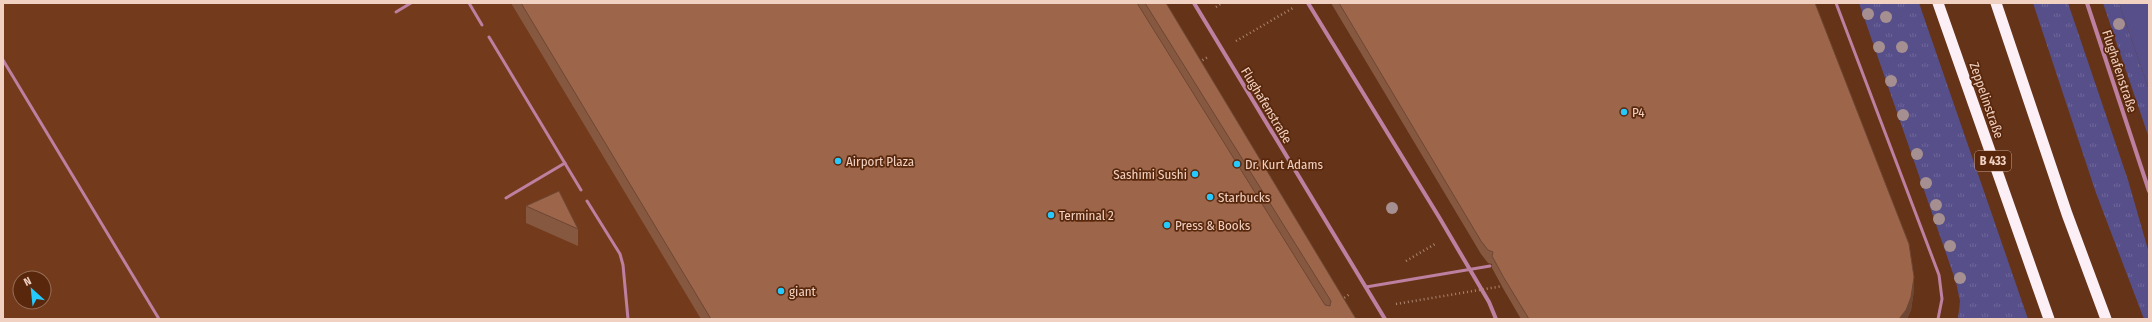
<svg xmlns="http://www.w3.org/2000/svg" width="2152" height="322" viewBox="0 0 2152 322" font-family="'Fira Sans Condensed',sans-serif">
<defs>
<pattern id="grass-tufts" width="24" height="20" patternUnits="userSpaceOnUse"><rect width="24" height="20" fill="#564f8a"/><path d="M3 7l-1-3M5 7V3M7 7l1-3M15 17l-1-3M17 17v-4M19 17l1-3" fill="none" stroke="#6f6799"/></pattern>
</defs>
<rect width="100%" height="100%" fill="#653318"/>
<!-- built -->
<path fill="#733a1b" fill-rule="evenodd" d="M3,3H1092L1269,319H3ZM20,278H44V302H20Z"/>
<!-- grass -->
<g fill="url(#grass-tufts)">
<polygon points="1859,3 1919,3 2028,319 1958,319 1960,301 1956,282"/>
<polygon points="2033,3 2068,3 2128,180 2149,253 2149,319 2144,319 2096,193"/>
<polygon points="2103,3 2119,3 2149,90 2149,138"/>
</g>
<!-- green -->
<polygon fill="#564f8a" points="2119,3 2149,3 2149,90"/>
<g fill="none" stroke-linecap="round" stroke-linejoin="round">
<!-- path -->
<g stroke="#ae8671" stroke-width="2.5" stroke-dasharray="1 3" stroke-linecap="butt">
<polyline points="1236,41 1293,8"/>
<polyline points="1199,62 1208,57"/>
<polyline points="1406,261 1435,244"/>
<polyline points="1341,300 1350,294"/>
</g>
<!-- service -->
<g stroke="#bd80a0" stroke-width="3">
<polyline points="469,3 482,25"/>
<polyline points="1836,3 1939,275 1942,299 1938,319"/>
<polyline points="396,12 411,3"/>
<polyline points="489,37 581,190"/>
<polyline points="3,60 159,319"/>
<polyline points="506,198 565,163"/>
<polyline points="587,201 620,254 623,265 628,319"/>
</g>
<!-- minor -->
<g stroke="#bd80a0" stroke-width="4">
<polyline points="1308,3 1439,217 1489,302 1496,319"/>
<polyline points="2087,3 2149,191"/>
</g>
<!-- trunk -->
<g stroke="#fceff6" stroke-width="11">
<polyline points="1938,3 2049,319"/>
<polyline points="1996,3 2067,214 2106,319"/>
</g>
<!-- path-bridge -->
<g stroke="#ae8671" stroke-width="2.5" stroke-dasharray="1 3" stroke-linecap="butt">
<polyline points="1216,7 1222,3"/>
<polyline points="1396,304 1503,286"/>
</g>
<!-- service-bridge -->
<polyline stroke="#bd80a0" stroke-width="3" points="1366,287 1490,266"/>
<!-- minor-bridge -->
<polyline stroke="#bd80a0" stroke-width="4" points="1194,3 1385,319"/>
</g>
<!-- trees -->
<g fill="#a68f90">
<circle cx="1868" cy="14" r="6"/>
<circle cx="1886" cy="17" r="6"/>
<circle cx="2119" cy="24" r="6"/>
<circle cx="1879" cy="47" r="6"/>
<circle cx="1902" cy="47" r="6"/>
<circle cx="1891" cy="81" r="6"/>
<circle cx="1903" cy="115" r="6"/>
<circle cx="1917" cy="154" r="6"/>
<circle cx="1926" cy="183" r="6"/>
<circle cx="1936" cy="205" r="6"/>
<circle cx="1392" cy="208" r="6"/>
<circle cx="1939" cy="219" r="6"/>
<circle cx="1950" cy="246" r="6"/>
<circle cx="1960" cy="278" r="6"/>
</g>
<!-- wall -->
<g fill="#875840">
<polygon points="511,3 1166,3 1356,319 701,319"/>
<polygon points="1331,3 1815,3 1914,290 1911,310 1907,319 1521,319 1504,290 1492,268 1492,264 1488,263 1481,254"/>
<polygon points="526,206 578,229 578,246 526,223"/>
</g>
<!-- shaded-wall -->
<polygon fill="#6e4734" points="1914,277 1914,290 1911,310 1907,319 1899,319"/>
<!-- building -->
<g fill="#9d664b" stroke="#6e4734">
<polygon points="521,3 1137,3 1325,305 1330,306 1331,301 1145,3 1166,3 1356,319 711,319"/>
<polygon points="1339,3 1815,3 1909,244 1914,277 1911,297 1906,310 1899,319 1529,319 1504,278 1492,256 1493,252 1488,250 1481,241"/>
<polygon points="559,191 578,229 526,206"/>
</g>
<!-- markers -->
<g fill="#26c9fe" stroke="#59280c" stroke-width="1.5">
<circle cx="1624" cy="112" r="4"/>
<circle cx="838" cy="161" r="4"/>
<circle cx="1237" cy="164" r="4"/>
<circle cx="1195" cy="174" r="4"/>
<circle cx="1210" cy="197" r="4"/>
<circle cx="1051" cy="215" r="4"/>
<circle cx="1167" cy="225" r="4"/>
<circle cx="781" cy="291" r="4"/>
</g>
<g text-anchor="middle" stroke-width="3.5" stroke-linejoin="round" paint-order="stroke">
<!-- shield labels -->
<rect fill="#59280c" stroke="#c39e8b" stroke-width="1" x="1975" y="151" width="36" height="20" rx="3"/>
<g font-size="12" font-weight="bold" fill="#f1d1c2">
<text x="1993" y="165">B 433</text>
</g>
<!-- street labels -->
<g font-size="13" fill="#f1d1c2" stroke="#59280c">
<text transform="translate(2120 71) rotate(72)" y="5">Flughafenstraße</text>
<text transform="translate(1987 100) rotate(71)" y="5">Zeppelinstraße</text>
<text transform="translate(1267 105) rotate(59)" y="5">Flughafenstraße</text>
</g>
<!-- poi labels -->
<g font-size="13" fill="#f1d1c2" stroke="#59280c" text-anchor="start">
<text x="1632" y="117">P4</text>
<text x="846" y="166">Airport Plaza</text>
<text x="1245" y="169">Dr. Kurt Adams</text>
<text x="1187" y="179" text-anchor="end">Sashimi Sushi</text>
<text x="1218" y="202">Starbucks</text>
<text x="1059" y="220">Terminal 2</text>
<text x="1175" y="230">Press &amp; Books</text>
<text x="789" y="296">giant</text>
</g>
</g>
<!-- border -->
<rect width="2152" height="322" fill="none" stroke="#f1d1c2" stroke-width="8"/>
<!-- north arrow -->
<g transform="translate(32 290) rotate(333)"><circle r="19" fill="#59280c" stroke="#966c55"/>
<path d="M0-3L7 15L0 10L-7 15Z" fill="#26c9fe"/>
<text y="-6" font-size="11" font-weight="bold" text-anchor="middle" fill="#f1d1c2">N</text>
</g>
</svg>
